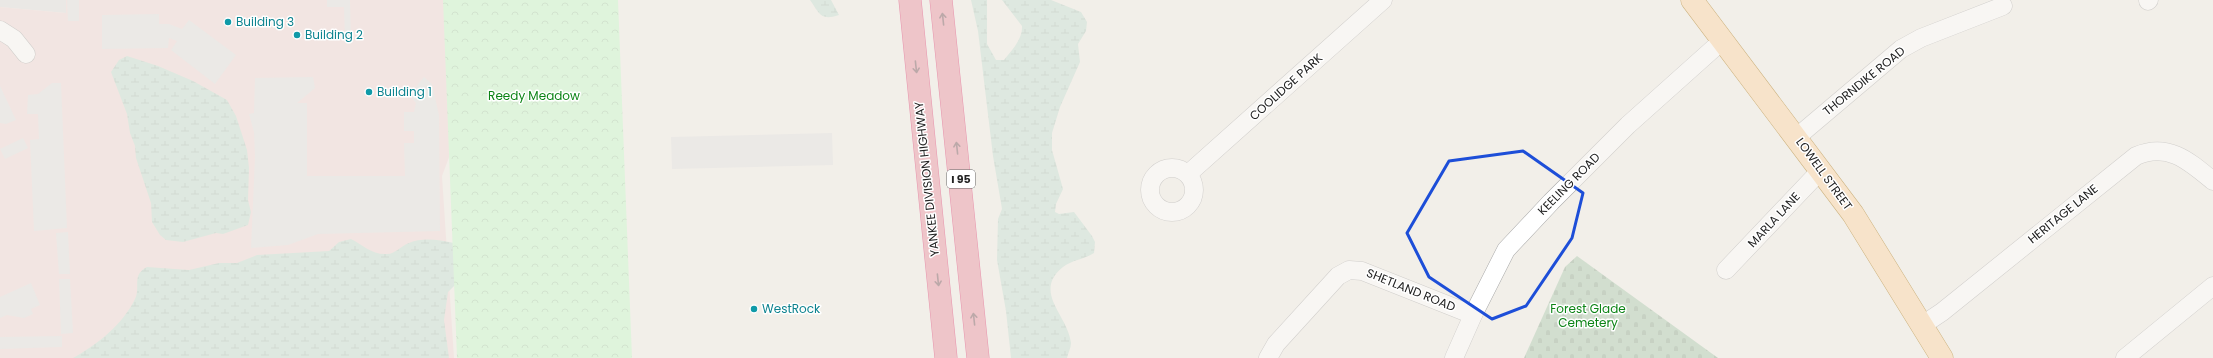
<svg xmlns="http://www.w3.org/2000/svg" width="2213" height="358" viewBox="0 0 2213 358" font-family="Poppins,sans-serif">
<defs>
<pattern id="wetland-marsh" width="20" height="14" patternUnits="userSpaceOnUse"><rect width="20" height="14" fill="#c6e0d4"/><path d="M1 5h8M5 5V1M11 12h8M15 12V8" fill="none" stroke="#aac0b6"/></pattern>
<pattern id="cemetery-stones" width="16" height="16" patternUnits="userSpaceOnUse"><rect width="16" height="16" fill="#aacbaf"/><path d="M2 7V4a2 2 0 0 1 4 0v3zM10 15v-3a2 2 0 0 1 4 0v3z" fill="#92ae96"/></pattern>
<pattern id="park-crowns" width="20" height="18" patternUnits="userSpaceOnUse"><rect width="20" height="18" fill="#c8facc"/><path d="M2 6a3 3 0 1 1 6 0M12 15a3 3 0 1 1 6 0" fill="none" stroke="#acd6af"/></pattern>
</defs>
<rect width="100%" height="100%" fill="#f2efe9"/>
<!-- residential -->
<polygon fill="#e0dfdf" points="0,0 66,0 66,13 0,7"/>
<!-- commercial -->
<polygon fill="#f2dad9" points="66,0 451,0 457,136 442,176 454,358 0,358 0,7 66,13"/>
<!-- wetland -->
<g fill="url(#wetland-marsh)">
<path d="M810,0H831L839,15C820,21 820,14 810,0Z"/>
<path d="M971,0H987V44L996,60H1004C1011,51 1023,39 1022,26L1002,0H1051L1081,12L1087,22L1086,31L1078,44L1080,62L1060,107L1052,133V150L1063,189L1056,204L1055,212L1059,214L1074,212L1092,236L1095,242L1094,253C1085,259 1072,260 1063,267C1032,292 1068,315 1071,343C1071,348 1068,353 1067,358H1011L1006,311L997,260L998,219L1002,209L993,156L978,31Z"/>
<polygon points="127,56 158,66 193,81 227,100 236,116 247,150 249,168 248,200 251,212 248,225 223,234 216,233 183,242 166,240 160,235 152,222 151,203 136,158 135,146 130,133 127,114 111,72 119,60"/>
<path d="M351,239C363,245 372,255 387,254C395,254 401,246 409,243C423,237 439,240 454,243L458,282L448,292L444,320L449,358H73C97,345 123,324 135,299C141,287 131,275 147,267L189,270L219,263H237L257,255L329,251L339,242Z"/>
</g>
<!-- cemetery -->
<polygon fill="url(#cemetery-stones)" points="1577,256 1718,358 1524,358 1565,267"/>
<!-- park -->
<polygon fill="url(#park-crowns)" points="443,0 618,0 632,358 457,358"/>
<!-- parking -->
<g fill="#e2e2e2">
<polygon points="67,0 79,0 79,21 68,21"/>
<polygon points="327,0 350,0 351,41 345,41 344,7 327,7"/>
<polygon points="159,14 159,24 169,24 182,29 189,20 236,55 215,84 171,50 177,41 169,38 168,48 102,49 102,15"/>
<polygon points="313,77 315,88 297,103 307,103 307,176 405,176 404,143 414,143 414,131 404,131 404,112 414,112 416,103 409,95 424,77 432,84 439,115 440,231 318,234 288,245 251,248 255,157 254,132 249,114 254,113 255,78"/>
<polygon points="52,83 61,83 67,228 34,231 30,140 39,139 38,114 27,114 28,95 38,94"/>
<polygon points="0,86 16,120 6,124 0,123"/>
<polygon points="832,133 833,165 672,169 671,137"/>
<polygon points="23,138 28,148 5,159 0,149"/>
<polygon points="68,232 70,274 59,274 56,233"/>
<polygon points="59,279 70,279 73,333 61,334"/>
<polygon points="31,283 40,305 31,309 33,314 24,318 7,315 0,318 0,297"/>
<polygon points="62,336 62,347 0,349 0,337"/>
</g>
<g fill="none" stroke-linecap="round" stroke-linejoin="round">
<defs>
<g id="minor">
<polyline points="2148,1 2149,0"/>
<polyline points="0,30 14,39 26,54"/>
<polyline points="1797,137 1901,49 1921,38 2003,6"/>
<circle cx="1172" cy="190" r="22"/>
<polyline points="1188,174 1383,0"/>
<polyline points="1726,270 1821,170"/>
<path d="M1921,326L1942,312L2136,156C2168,142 2189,161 2213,181"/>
<polyline points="1268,358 1276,344 1338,276 1349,270 1362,271 1473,315"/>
<polyline points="1454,358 1473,315 1506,250 1551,202 1628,125 1723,40"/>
<polyline points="2125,358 2213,286"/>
</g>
<polyline id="major" points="1692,0 1853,214 1942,358"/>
<g id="highway">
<polyline points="910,0 946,358"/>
<polyline points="941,0 978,358"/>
</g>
</defs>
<!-- minor casing -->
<use href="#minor" stroke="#a9a9a9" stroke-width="19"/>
<!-- major casing -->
<use href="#major" stroke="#a06b00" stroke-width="23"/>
<!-- highway casing -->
<use href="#highway" stroke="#dc2a67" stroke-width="23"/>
<!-- minor -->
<use href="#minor" stroke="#fff" stroke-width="18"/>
<!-- major -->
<use href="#major" stroke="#fcd6a4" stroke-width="22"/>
<!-- highway -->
<use href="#highway" stroke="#e892a2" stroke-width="22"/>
</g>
<!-- one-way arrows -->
<defs><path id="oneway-shaft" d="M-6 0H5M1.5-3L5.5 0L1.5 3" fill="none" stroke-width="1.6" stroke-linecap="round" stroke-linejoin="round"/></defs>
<g stroke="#7b545c">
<use href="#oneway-shaft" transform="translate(943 19) rotate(-96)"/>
<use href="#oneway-shaft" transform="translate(916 67) rotate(84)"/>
<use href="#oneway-shaft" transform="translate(957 148) rotate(-96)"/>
<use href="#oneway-shaft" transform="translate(938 280) rotate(84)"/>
<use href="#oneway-shaft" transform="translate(974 319) rotate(-96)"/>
</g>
<!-- marked area -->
<path d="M0 0H2213V358H0ZM1523,151L1583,193L1572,238L1526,306L1492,319L1429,277L1407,233L1449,161Z" fill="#f2efe9" fill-opacity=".55" fill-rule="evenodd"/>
<path fill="none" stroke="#1d4ed8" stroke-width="3" stroke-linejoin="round" d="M1523,151L1583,193L1572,238L1526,306L1492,319L1429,277L1407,233L1449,161Z"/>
<!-- markers -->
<g fill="#0f9aa8" stroke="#fff" stroke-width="1.5">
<circle cx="228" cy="22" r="4"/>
<circle cx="297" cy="35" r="4"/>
<circle cx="369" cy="92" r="4"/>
<circle cx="754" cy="309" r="4"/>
</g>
<g text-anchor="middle" stroke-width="3" stroke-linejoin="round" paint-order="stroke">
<!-- shield labels -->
<rect fill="#fff" stroke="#646464" stroke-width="1" x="947" y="170" width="28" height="18" rx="3"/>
<g font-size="11" font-weight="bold" fill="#222">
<text x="961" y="183">I 95</text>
</g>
<!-- culture labels -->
<g font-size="12" fill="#0d838f" stroke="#fff" text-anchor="start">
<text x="236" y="26">Building 3</text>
<text x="305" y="39">Building 2</text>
<text x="377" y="96">Building 1</text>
<text x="762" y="313">WestRock</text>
</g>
<!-- street labels -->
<g font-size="12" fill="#222" stroke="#fff">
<text transform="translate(1864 81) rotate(-39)" y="4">THORNDIKE ROAD</text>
<text transform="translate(1286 87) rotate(-42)" y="4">COOLIDGE PARK</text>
<text transform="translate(1824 174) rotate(54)" y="4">LOWELL STREET</text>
<text transform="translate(927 179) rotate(-96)" y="4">YANKEE DIVISION HIGHWAY</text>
<text transform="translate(1569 184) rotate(-45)" y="4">KEELING ROAD</text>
<text transform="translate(2063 214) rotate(-39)" y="4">HERITAGE LANE</text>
<text transform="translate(1774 220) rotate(-47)" y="4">MARLA LANE</text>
<text transform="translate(1411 290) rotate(22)" y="4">SHETLAND ROAD</text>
</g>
<!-- park labels -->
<g font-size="12" fill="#0c8416" stroke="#fff">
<text x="534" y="100">Reedy Meadow</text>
<text x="1588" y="313">Forest Glade<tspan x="1588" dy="14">Cemetery</tspan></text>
</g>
</g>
</svg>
